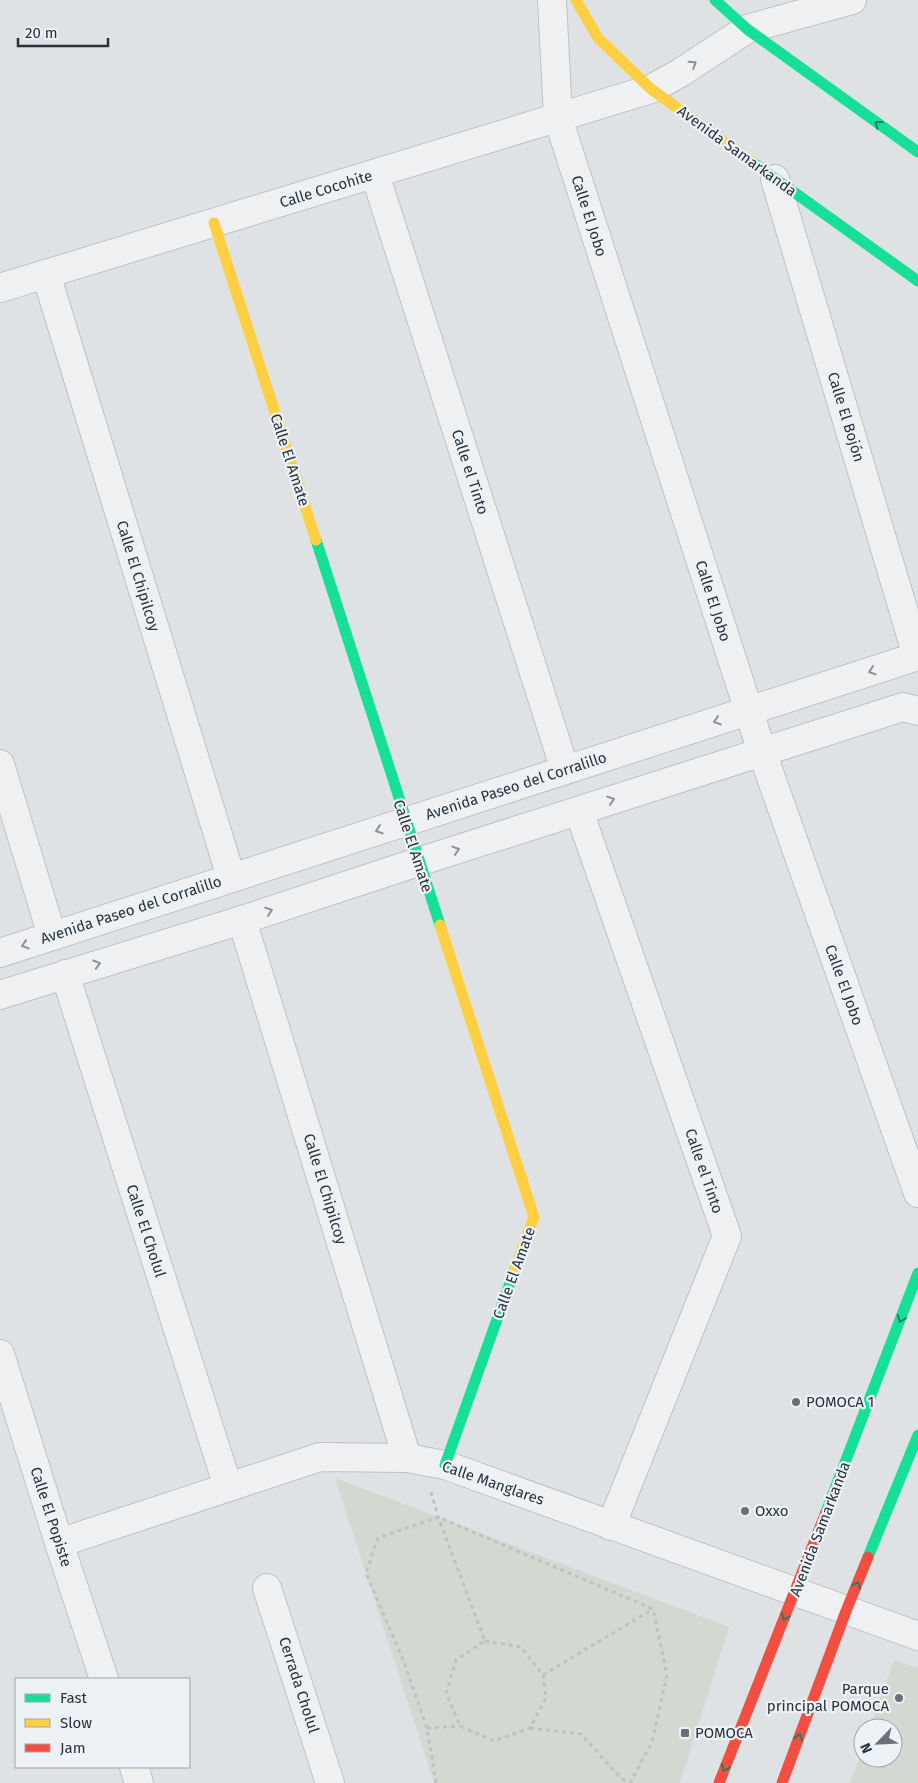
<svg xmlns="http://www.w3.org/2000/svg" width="918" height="1783" viewBox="0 0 918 1783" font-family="'Fira Sans',sans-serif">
<rect width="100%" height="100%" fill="#dfe2e5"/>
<!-- green -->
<g fill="#d1d9d0">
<polygon points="335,1478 729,1627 680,1783 434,1783"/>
<polygon points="894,1660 918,1668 918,1783 850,1783 863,1747 863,1758 893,1758 893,1728 870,1728"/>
</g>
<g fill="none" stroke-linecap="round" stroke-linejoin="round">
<defs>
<g id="street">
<polyline points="552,0 558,118 762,752 918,1193"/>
<polyline points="375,174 565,770"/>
<polyline points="775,179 917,656"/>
<polyline points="46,274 231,877"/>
<polyline points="0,288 651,89 680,73 747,29 852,0"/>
<polyline points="0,764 52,936"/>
<polyline points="579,811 727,1236 611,1526"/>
<polyline points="242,920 407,1458"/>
<polyline points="0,953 918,656"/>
<polyline points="65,974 228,1487"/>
<polyline points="0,995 242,920 418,862 903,707 918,711"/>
<polyline points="0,1354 59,1543 104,1679"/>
<polyline points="59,1543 320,1457 407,1458 445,1465 918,1636"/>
<polyline points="267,1588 330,1783"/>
<polyline points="134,1767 139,1783"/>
</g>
</defs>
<!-- street casing -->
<use href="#street" stroke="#bec0c3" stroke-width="30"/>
<!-- path -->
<g stroke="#bec2c5" stroke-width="3" stroke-dasharray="4 4" stroke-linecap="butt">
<polyline points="431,1492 438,1517 485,1641"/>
<polygon points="485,1641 521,1647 543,1675 546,1698 530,1728 494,1741 460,1726 446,1693 456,1660"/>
<polyline points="543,1675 653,1609"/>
<polyline points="427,1728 460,1726"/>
<polyline points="530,1728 581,1734 620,1777 629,1783"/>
<polyline points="436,1783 427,1728 404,1662 366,1573 378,1538 438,1517 653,1609 667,1675 652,1742 630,1783"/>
</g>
<!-- street -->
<use href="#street" stroke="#eff0f1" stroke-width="28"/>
<!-- fast -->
<g stroke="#16e098" stroke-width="11">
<polyline points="715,0 747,29 918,152"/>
<polyline points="752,162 918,281"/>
<polyline points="316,540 440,925"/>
<polyline points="445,1465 515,1269"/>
<polyline points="826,1512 918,1273"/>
<polyline points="868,1557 918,1435"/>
</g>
<!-- slow -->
<g stroke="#ffcf43" stroke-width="11">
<polyline points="576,0 598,38 651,89 752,162"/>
<polyline points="214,223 316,540"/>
<polyline points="440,925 534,1217 515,1269"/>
</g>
<!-- jam -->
<g stroke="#f24e42" stroke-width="11">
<polyline points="719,1783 826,1512"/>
<polyline points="782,1783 846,1611 868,1557"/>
</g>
</g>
<!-- one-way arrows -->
<defs><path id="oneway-chevron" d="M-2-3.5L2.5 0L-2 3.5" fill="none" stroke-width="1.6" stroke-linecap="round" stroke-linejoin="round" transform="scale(1.25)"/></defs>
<g stroke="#8b9197">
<use href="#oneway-chevron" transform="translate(693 64) rotate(-33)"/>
<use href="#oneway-chevron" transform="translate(872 671) rotate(162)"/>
<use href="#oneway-chevron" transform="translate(717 721) rotate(162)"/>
<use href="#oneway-chevron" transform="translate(611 800) rotate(-18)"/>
<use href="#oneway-chevron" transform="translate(379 830) rotate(162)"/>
<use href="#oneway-chevron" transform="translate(456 850) rotate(-18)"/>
<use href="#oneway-chevron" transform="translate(269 911) rotate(-18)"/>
<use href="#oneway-chevron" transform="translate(25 945) rotate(162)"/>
<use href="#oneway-chevron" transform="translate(97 964) rotate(-17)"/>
</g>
<g stroke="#1f8066">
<use href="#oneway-chevron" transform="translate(878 124) rotate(-144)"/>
<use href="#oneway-chevron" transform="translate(901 1319) rotate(111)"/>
<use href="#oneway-chevron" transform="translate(857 1585) rotate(-68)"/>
<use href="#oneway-chevron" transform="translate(785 1617) rotate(112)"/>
<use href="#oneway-chevron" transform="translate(799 1737) rotate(-70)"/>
<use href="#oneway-chevron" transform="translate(725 1768) rotate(112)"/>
</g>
<!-- markers -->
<g fill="#677078" stroke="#ecf1f5" stroke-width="2">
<circle cx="796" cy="1402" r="5"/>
<circle cx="745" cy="1511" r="5"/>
<circle cx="899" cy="1698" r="5"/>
<rect x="680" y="1728" width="10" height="10" rx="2.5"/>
</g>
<g text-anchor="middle" stroke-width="4.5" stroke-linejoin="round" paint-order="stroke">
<!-- street labels -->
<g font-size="15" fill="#27323d" stroke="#ecf1f5">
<text transform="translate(737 151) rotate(36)" y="5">Avenida Samarkanda</text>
<text transform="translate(326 189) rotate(-17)" y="5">Calle Cocohite</text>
<text transform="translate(589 216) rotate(72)" y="5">Calle El Jobo</text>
<text transform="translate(846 417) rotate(73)" y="5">Calle El Bojón</text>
<text transform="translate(290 460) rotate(72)" y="5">Calle El Amate</text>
<text transform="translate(470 472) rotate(72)" y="5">Calle el Tinto</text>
<text transform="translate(138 576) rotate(73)" y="5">Calle El Chipilcoy</text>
<text transform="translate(713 601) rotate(72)" y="5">Calle El Jobo</text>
<text transform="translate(516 786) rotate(-18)" y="5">Avenida Paseo del Corralillo</text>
<text transform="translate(413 846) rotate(72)" y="5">Calle El Amate</text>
<text transform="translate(131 910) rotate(-18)" y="5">Avenida Paseo del Corralillo</text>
<text transform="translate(844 985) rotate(70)" y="5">Calle El Jobo</text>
<text transform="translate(704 1171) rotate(71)" y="5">Calle el Tinto</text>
<text transform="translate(325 1189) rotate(73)" y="5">Calle El Chipilcoy</text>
<text transform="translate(146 1231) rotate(72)" y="5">Calle El Cholul</text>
<text transform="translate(514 1273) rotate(-70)" y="5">Calle El Amate</text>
<text transform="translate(493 1483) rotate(19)" y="5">Calle Manglares</text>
<text transform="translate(51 1517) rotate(72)" y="5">Calle El Popiste</text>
<text transform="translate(820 1529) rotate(-69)" y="5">Avenida Samarkanda</text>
<text transform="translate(299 1685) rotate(72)" y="5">Cerrada Cholul</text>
</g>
<!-- poi labels -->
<g font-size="15" fill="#27323d" stroke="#ecf1f5" text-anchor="start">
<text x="806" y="1407">POMOCA 1</text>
<text x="755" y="1516">Oxxo</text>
<text x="889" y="1694" text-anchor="end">Parque<tspan x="889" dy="17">principal POMOCA</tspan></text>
<text x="695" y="1738">POMOCA</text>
</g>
</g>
<!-- legend -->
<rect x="15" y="1678" width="175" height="90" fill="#ecf1f5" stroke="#9da5ab"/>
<rect x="25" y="1694" width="25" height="8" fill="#16e098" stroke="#9da5ab"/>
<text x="60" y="1703" font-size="15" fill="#27323d">Fast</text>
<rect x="25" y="1719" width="25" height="8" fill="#ffcf43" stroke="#9da5ab"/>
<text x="60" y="1728" font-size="15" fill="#27323d">Slow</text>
<rect x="25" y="1744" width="25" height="8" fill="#f24e42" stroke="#9da5ab"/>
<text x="60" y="1753" font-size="15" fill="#27323d">Jam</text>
<!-- north arrow -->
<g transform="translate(878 1743) rotate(246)"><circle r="24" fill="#ecf1f5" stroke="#9da5ab"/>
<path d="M0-4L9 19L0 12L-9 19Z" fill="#677078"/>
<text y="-8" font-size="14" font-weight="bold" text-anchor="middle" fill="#27323d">N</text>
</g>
<!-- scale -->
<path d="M18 38v8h90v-8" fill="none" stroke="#27323d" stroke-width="2.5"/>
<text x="25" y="38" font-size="15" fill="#27323d" stroke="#ecf1f5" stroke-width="4" paint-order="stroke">20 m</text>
</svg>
